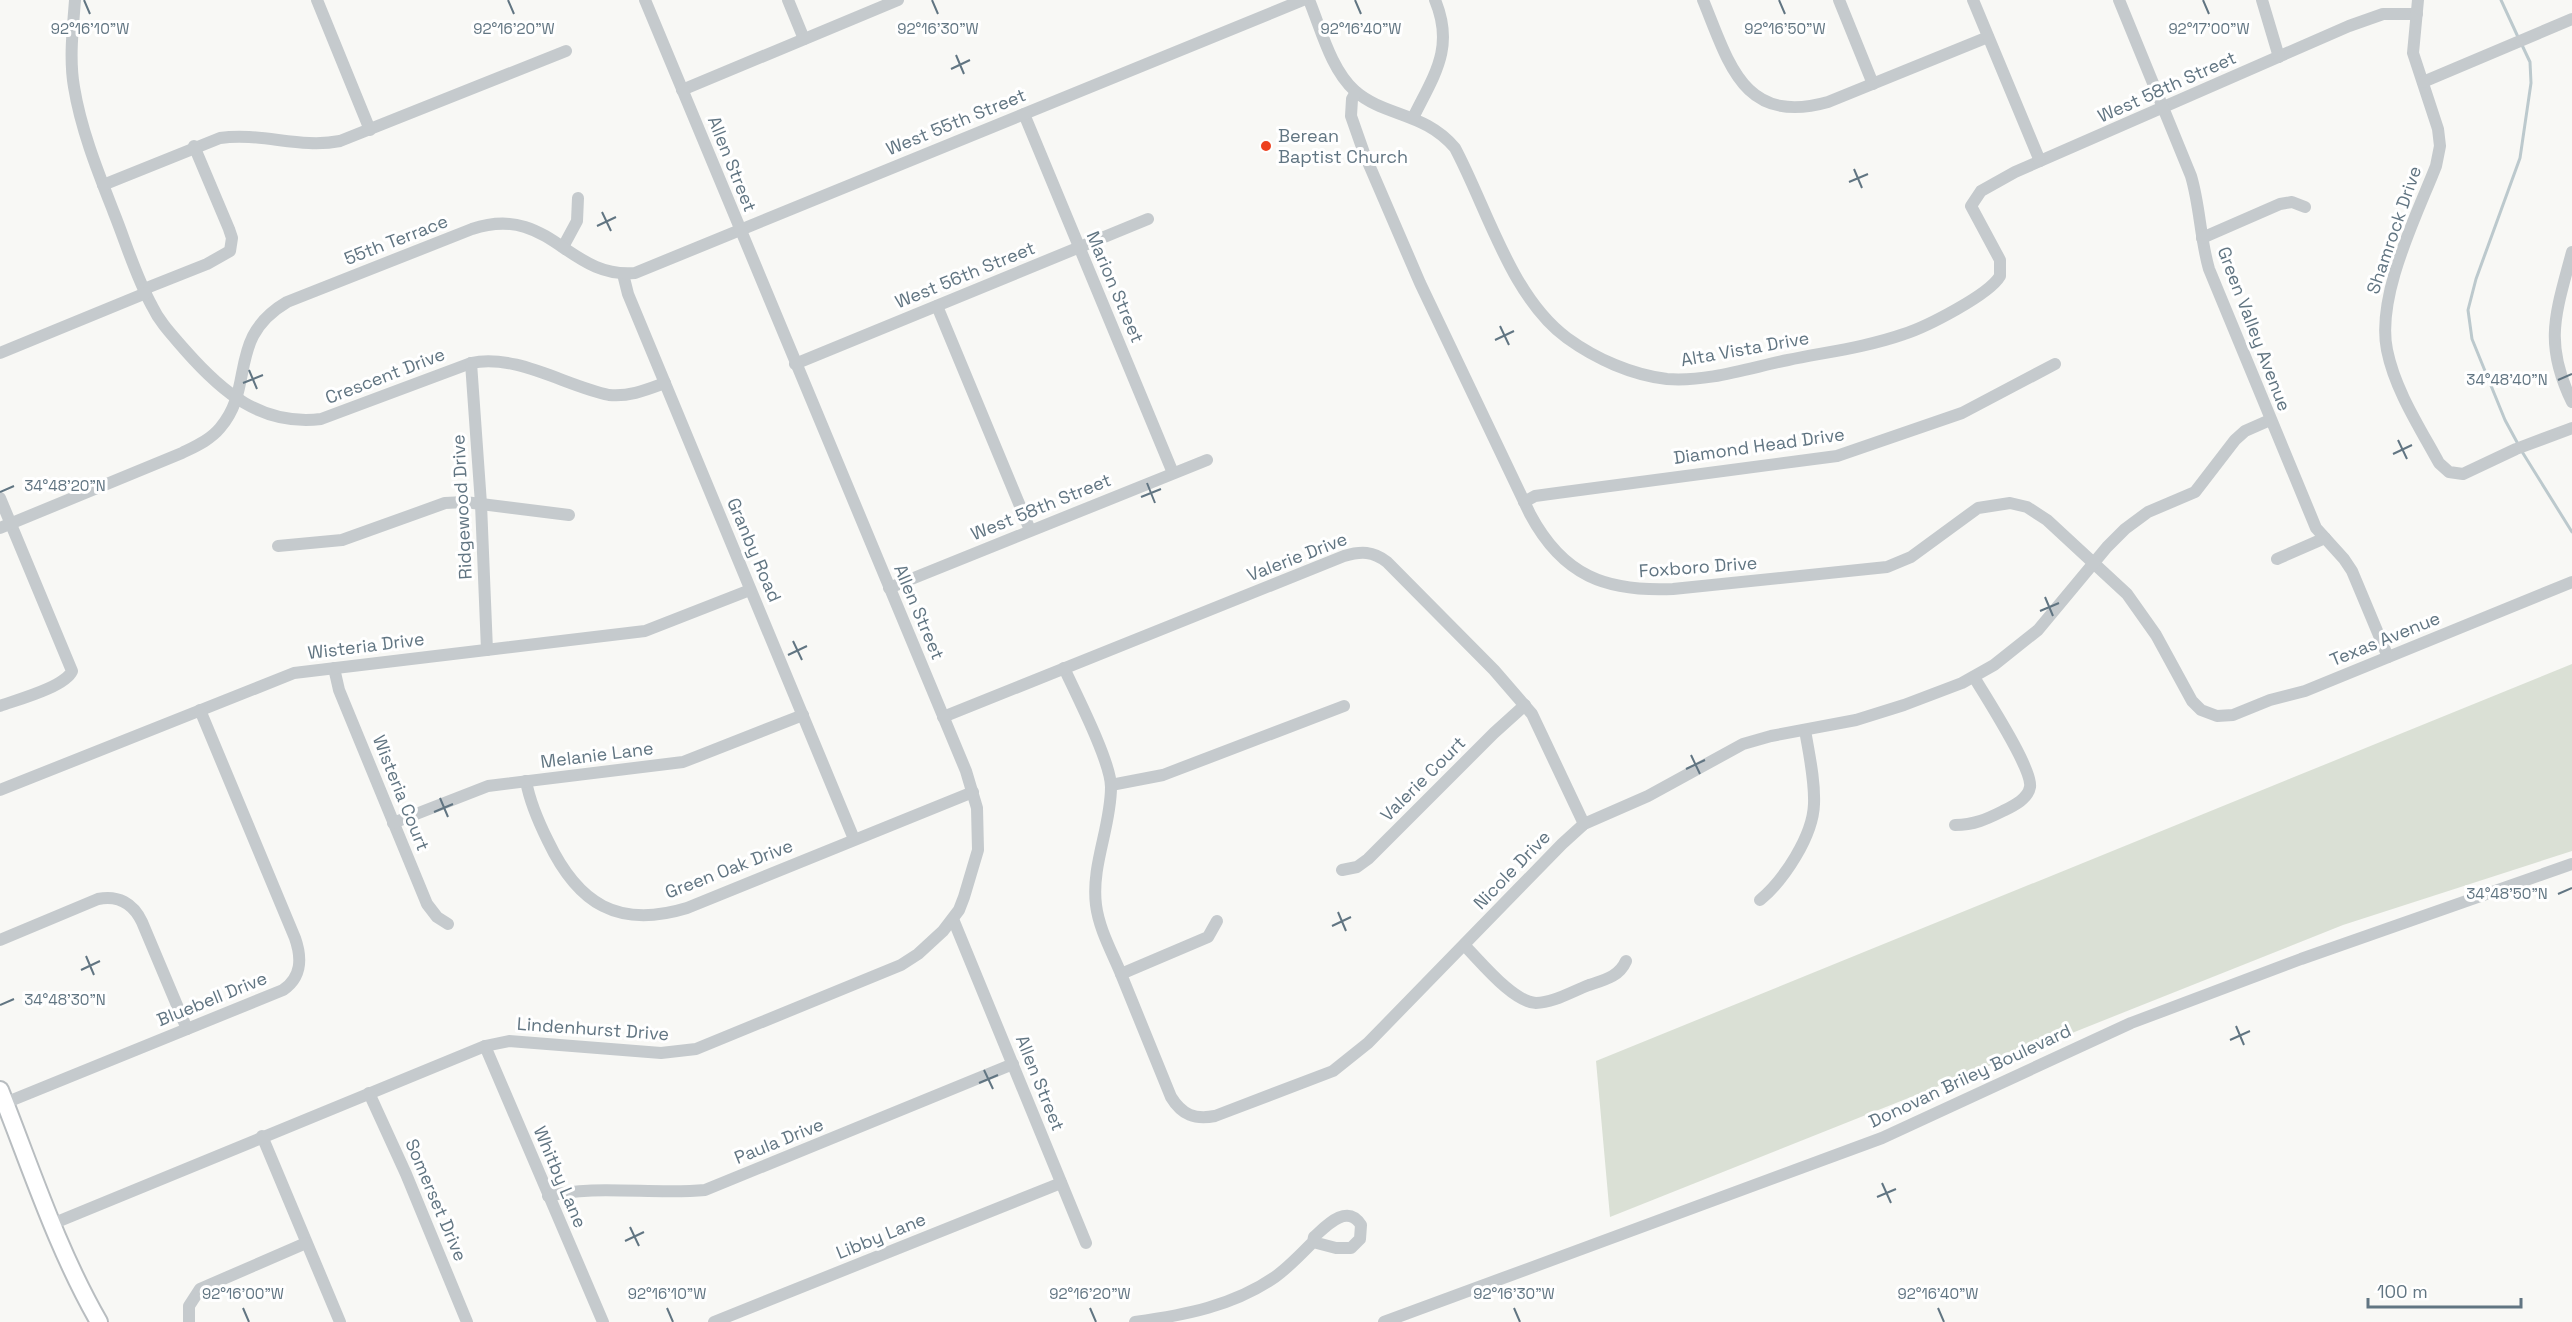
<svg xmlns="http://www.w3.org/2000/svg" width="2572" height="1322" viewBox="0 0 2572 1322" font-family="'Space Grotesk',sans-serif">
<rect width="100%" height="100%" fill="#f8f8f5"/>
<!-- green -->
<polygon fill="#dae0d5" points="2572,664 2572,851 2343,925 1610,1217 1596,1061"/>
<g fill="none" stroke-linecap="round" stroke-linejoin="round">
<!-- stream -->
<g stroke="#bcc9cd" stroke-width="3">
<polyline points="2501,0 2518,37"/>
<polyline points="2518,444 2505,420 2472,339 2468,310 2476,279 2520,158 2531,83 2530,62 2521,43"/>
<polyline points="2521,450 2572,532"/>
</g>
<defs>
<path id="major" d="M0,1090C31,1168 57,1249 99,1322"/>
</defs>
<!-- major casing -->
<use href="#major" stroke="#b8bdc0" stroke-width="20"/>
<!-- minor -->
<g stroke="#c5cacd" stroke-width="12">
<path d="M75,0C73,28 69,58 74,87C81,130 98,172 114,213C126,243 136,277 152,306C160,323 173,336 185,350C222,392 261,426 321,419L471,363C515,353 566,386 609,395C629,397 646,390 665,383"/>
<polyline points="317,0 370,130"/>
<polyline points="788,0 804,39"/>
<path d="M1309,0C1321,29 1331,70 1355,91C1385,117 1425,112 1455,148C1487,208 1511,297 1567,338C1596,359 1632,375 1667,379C1708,382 1749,368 1788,360C1827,352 1867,347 1904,334C1926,327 1989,295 2000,276V260L1971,206L1981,191L2015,172L2349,26L2383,14H2417"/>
<path d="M1703,0C1729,63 1743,126 1828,102L1988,37"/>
<polyline points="1839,0 1873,84"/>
<polyline points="1973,0 2040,161"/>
<path d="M2119,0L2191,176C2200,206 2200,238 2209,269L2316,528L2344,559L2352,571L2388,657"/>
<polyline points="2262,0 2279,57"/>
<path d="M2418,0L2413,53L2438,129L2440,146L2436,166C2416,217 2376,296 2387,350C2395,390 2420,428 2439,463L2449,472L2463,474L2516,449L2572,428"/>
<polyline points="2423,82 2572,19"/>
<polyline points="682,90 898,0"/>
<path d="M1356,92L1352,99L1351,116L1364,153L1420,283L1530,514C1563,576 1606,592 1673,589L1887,567L1911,557L1978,508L2010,503L2027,507L2047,520L2127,594L2156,635L2192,701L2201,710L2217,716L2233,715L2270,700L2305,691L2572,582"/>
<polyline points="1024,114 1173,473"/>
<path d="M1413,118C1434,75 1455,48 1435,0"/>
<path d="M103,185L220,138C261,132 300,149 340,141L566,51"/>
<polyline points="2202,238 2280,204 2292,202 2305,207"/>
<polyline points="563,247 577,221 578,198"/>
<path d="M2572,252C2556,313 2543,342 2572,402"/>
<polyline points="623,274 628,294 854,839"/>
<polyline points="144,289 207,264 230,251 232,238 229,229 194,146"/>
<polyline points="937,306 1030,530"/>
<polyline points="0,353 146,293"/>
<polyline points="471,363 481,504 487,650"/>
<polyline points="795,364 1148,219"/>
<path d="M0,498L72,671C65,687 16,700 0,706"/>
<polyline points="1524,502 1535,496 1557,493 1837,456 1962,413 2055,364"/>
<path d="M0,528L182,453C196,446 210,440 220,428C256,386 226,338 287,302L472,229C550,203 567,279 635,273L1303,0"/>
<polyline points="278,546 342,540 445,503 465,502 569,515"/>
<polyline points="2277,559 2325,538"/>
<polyline points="889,588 1207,460"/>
<polyline points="334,668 339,690 427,904 437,917 448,924"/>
<path d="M1064,668C1076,694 1111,762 1111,787C1111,827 1091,865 1096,905C1099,929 1112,952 1121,974C1138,1015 1154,1056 1171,1097C1182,1115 1195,1120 1215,1116L1333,1071L1368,1043L1562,844L1584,824L1648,796L1743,744L1771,736L1856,720L1904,705L1962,683L1994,665L2038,630L2107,547L2125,529L2148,512L2195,492L2235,440L2245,431L2270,420"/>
<path d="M943,717L1344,556C1361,551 1373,551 1387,562L1494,670L1532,714L1584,824"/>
<path d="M526,781C530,803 538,821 548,841C578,904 618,929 687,908L973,792"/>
<polyline points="1111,785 1163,775 1344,706"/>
<polyline points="0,790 294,673 645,631 750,590"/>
<polyline points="393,823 488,786 683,762 803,715"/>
<path d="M1955,825C1974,825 1987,819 2003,811C2013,806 2028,799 2030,787C2033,769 1985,696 1974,677"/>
<polyline points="1342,870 1357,867 1368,859 1494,733 1525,705"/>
<path d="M1760,900C1784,880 1813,836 1814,804C1815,780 1809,754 1805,730"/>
<polyline points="953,919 1086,1243"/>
<path d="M0,940L98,899C118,895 133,903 142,922L187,1029"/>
<path d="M1465,946C1481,962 1513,1002 1536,1003C1553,1003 1573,991 1589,985C1604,980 1619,977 1626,961"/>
<polyline points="1121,974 1208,937 1217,921"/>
<polyline points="485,1046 603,1322"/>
<polyline points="369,1093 406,1174 467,1322"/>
<path d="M5,1103L283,990C302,977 302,958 295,938L200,710"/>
<polyline points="262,1136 340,1322"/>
<path d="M548,1196C594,1184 655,1195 705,1190L1013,1064"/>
<polyline points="52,1224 485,1046 509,1041 661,1053 696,1049 901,965 918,954 943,931 959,910 964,897 978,850 977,808 966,771 645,0"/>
<polyline points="189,1322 189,1306 200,1289 306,1243"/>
<polyline points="714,1322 1061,1183"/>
<path d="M1135,1322C1185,1315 1233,1306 1275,1277C1289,1267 1301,1254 1313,1242L1314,1237C1326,1226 1347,1203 1361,1225L1360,1239L1351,1248H1336L1313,1242"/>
<polyline points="1384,1322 1882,1138 2131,1023 2301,959 2572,864"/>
</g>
<!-- major -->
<use href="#major" stroke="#fff" stroke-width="16"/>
</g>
<!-- ticks -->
<path fill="none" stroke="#617582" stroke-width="2" d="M84,0L90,14M508,0L514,14M932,0L938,14M1355,0L1361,14M1779,0L1785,14M2203,0L2209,14M956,55L964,74M951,69L970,60M1854,169L1862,188M1849,182L1868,174M602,212L611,231M597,226L616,217M1500,326L1509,345M1495,340L1514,331M249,370L257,389M2558,380L2572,374M243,383L263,375M2398,440L2407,459M2393,454L2412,445M1147,483L1155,503M0,492L14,486M1141,497L1161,489M2045,597L2053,616M2040,611L2059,603M793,641L802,660M788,655L807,646M1691,755L1700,774M1686,769L1705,760M440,798L448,817M434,812L453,804M2558,894L2572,888M1338,912L1346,931M1332,926L1351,917M86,956L94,975M81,970L100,961M0,1005L14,999M2236,1026L2244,1045M2230,1040L2250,1031M984,1070L993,1089M979,1083L998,1075M1882,1183L1891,1203M1877,1197L1896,1189M630,1227L639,1246M625,1241L644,1232M243,1308L249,1322M667,1308L673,1322M1090,1308L1096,1322M1514,1308L1520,1322M1938,1308L1944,1322"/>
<!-- markers -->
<circle fill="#ed411f" stroke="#fff" stroke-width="2" cx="1266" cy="146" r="6"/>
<g text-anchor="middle" stroke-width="6" stroke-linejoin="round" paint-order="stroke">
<!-- street labels -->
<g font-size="18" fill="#617582" stroke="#fff">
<text transform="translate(2167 87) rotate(-24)" y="6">West 58th Street</text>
<text transform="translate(956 122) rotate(-22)" y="6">West 55th Street</text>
<text transform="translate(732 164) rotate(68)" y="6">Allen Street</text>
<text transform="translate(2394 230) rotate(-71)" y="6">Shamrock Drive</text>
<text transform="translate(396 240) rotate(-21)" y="6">55th Terrace</text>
<text transform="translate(965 275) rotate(-22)" y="6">West 56th Street</text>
<text transform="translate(1115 287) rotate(67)" y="6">Marion Street</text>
<text transform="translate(2254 329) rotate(69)" y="6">Green Valley Avenue</text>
<text transform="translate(1745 349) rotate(-10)" y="6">Alta Vista Drive</text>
<text transform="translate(385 376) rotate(-21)" y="6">Crescent Drive</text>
<text transform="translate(1759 446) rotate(-8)" y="6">Diamond Head Drive</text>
<text transform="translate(462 507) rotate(-93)" y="6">Ridgewood Drive</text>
<text transform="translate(1041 507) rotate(-22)" y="6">West 58th Street</text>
<text transform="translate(754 550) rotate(67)" y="6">Granby Road</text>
<text transform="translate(1297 557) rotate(-21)" y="6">Valerie Drive</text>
<text transform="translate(1698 567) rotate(-4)" y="6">Foxboro Drive</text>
<text transform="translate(919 612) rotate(67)" y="6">Allen Street</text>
<text transform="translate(2385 639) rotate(-22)" y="6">Texas Avenue</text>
<text transform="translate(366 646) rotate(-7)" y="6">Wisteria Drive</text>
<text transform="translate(597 755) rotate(-7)" y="6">Melanie Lane</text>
<text transform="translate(1423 779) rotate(-45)" y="6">Valerie Court</text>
<text transform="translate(401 793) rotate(68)" y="6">Wisteria Court</text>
<text transform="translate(729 869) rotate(-21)" y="6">Green Oak Drive</text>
<text transform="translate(1512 870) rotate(-46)" y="6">Nicole Drive</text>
<text transform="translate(212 999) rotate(-22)" y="6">Bluebell Drive</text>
<text transform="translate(593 1029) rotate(4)" y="6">Lindenhurst Drive</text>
<text transform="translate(1970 1076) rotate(-25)" y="6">Donovan Briley Boulevard</text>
<text transform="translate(1040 1083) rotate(68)" y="6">Allen Street</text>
<text transform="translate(779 1141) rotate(-22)" y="6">Paula Drive</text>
<text transform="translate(560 1177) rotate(67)" y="6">Whitby Lane</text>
<text transform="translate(436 1200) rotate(67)" y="6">Somerset Drive</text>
<text transform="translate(881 1236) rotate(-22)" y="6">Libby Lane</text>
</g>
<!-- poi labels -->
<g font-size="18" fill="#617582" stroke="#fff" text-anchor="start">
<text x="1278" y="142">Berean<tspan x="1278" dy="21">Baptist Church</tspan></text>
</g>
</g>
<g font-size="15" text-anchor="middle" fill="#617582" stroke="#fff" stroke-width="6" stroke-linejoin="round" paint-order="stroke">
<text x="90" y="34">92°16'10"W</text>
<text x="514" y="34">92°16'20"W</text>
<text x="938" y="34">92°16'30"W</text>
<text x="1361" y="34">92°16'40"W</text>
<text x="1785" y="34">92°16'50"W</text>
<text x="2209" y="34">92°17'00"W</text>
<text x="2507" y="385">34°48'40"N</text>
<text x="65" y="491">34°48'20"N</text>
<text x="2507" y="899">34°48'50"N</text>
<text x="65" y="1005">34°48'30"N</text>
<text x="243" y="1299">92°16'00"W</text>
<text x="667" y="1299">92°16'10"W</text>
<text x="1090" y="1299">92°16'20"W</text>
<text x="1514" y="1299">92°16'30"W</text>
<text x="1938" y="1299">92°16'40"W</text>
</g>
<!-- scale -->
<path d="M2368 1298v9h153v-9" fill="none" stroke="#617582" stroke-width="3"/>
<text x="2377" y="1298" font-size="18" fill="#617582" stroke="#ffffff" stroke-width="4.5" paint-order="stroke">100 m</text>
</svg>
